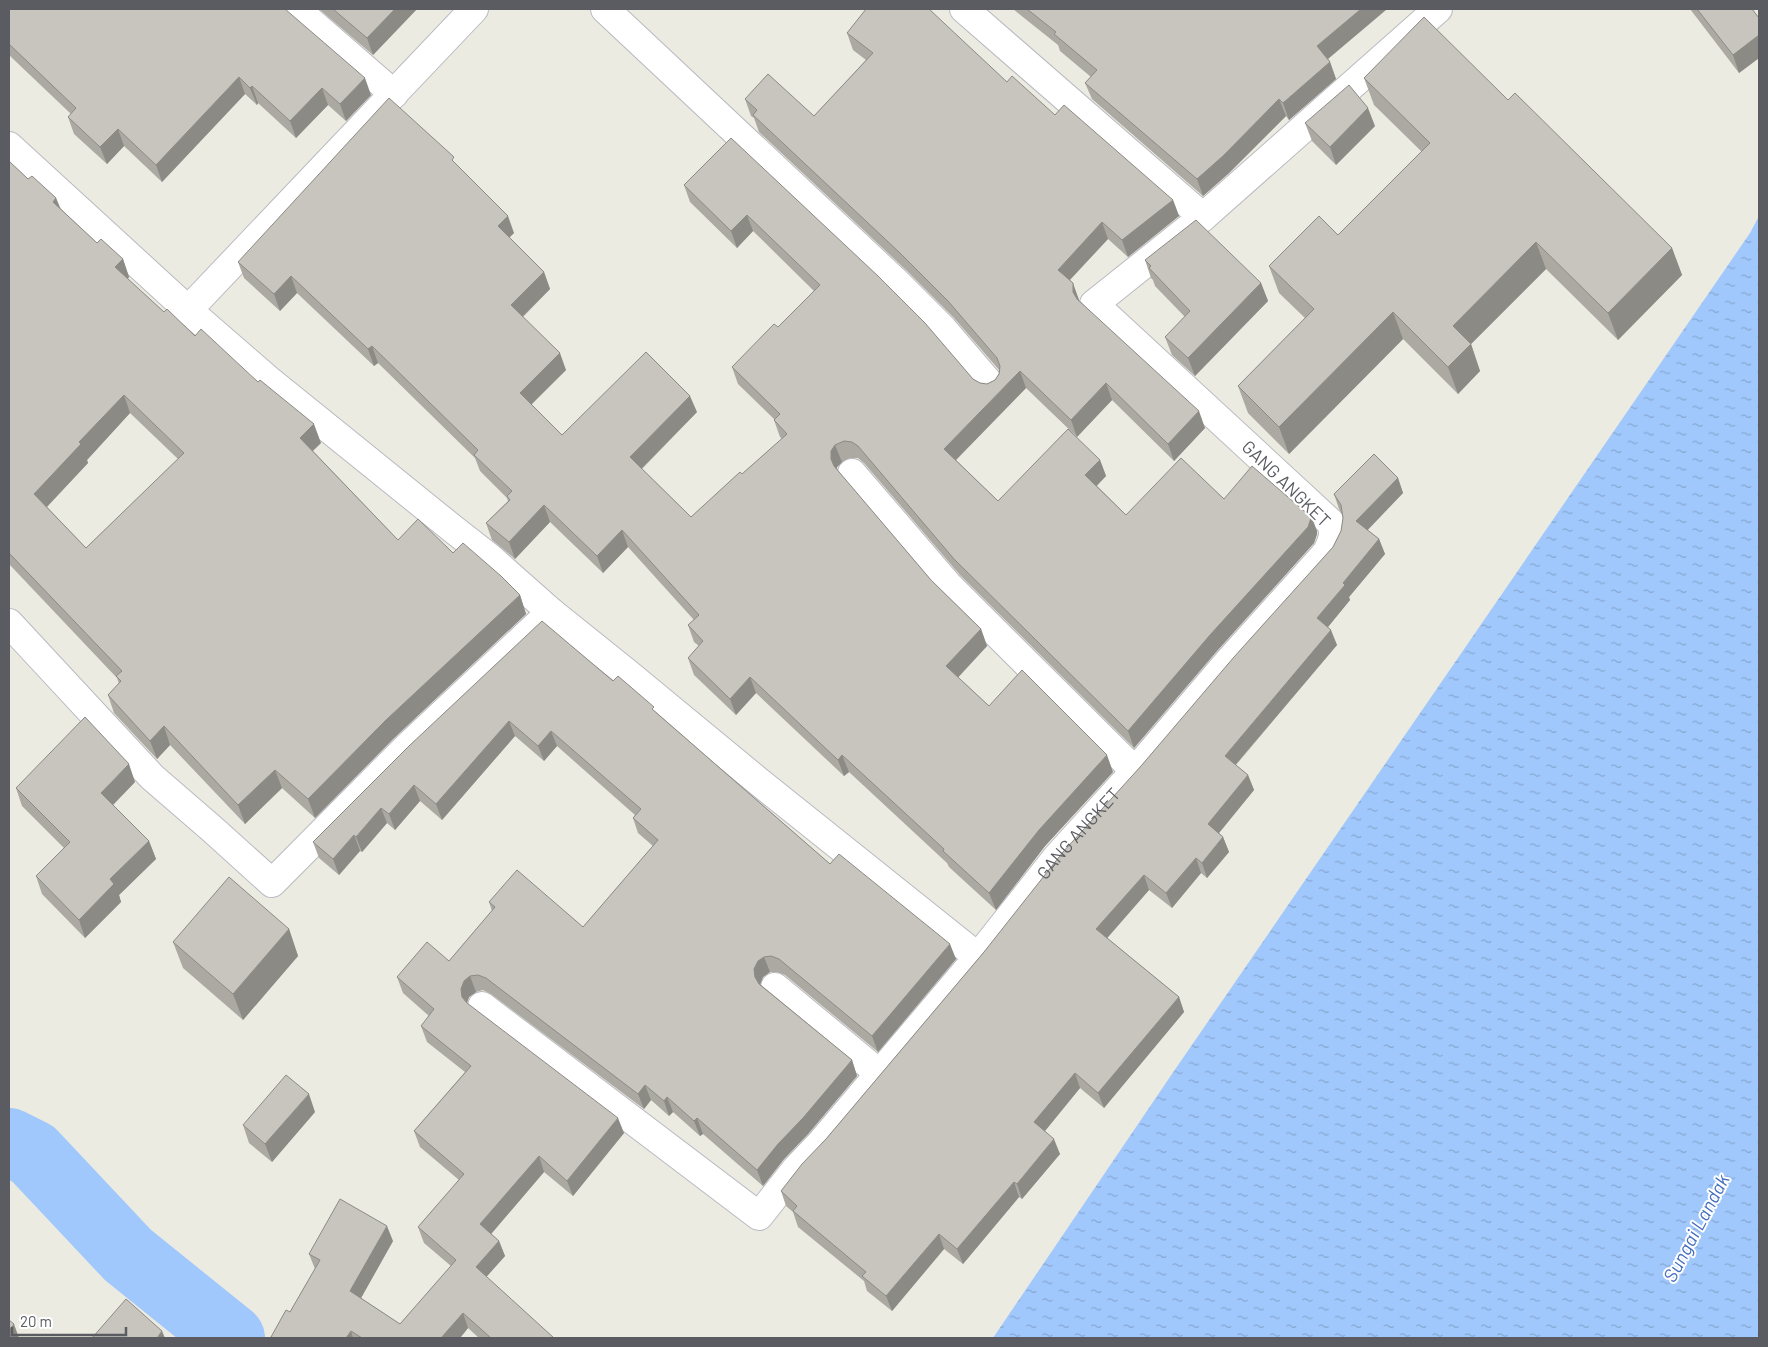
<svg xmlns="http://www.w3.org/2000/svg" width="1768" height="1347" viewBox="0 0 1768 1347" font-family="Barlow,sans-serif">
<defs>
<pattern id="water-ripples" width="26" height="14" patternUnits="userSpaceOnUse" patternTransform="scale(1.25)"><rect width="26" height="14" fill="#a1c8fd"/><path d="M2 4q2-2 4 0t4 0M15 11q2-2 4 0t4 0" fill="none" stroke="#86a6d0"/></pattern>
</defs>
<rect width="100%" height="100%" fill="#ecebe1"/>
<!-- water -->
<polygon fill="url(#water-ripples)" points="1759,216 1759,1338 993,1338 1174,1071 1750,233"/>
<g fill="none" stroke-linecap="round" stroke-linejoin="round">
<!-- river -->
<polyline stroke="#a1c8fd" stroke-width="68" points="9,1142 33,1154 128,1255 231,1338"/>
<defs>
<g id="street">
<polyline points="296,9 394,94"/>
<polyline points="605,9 895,281 943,329 991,385"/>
<polyline points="964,9 1203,217"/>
<polyline points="9,146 188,310 271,382 453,529 489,557 551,612 627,673 758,781 978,957"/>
<polyline points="188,310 474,9"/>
<polyline points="852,473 949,586 1135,771"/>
<polyline points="9,623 152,777 211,828 272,883 404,750 551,612"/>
<polyline points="775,987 880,1074"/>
<path id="s1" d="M482,1006L759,1216L796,1169L820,1144L978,957L1057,857L1135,771L1228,662L1327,552C1332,541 1336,533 1330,522L1094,304L1203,217L1438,9"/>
</g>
</defs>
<!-- street casing -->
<use href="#street" stroke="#b9bac0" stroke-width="30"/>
<!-- street -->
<use href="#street" stroke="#fff" stroke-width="28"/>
</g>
<!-- wall -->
<g fill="#aca9a3" fill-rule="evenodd">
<polygon points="9,9 371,95 346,121 328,105 296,138 258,103 257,105 245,94 162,182 124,146 107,164 74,134 68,117 71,114 9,55"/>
<polygon points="319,9 417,9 373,55"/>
<polygon points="1013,9 1387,9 1328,59 1330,62 1336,79 1289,120 1286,116 1229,173 1203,196 1092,99 1085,83 1091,77 1060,51 1058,45"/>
<polygon points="1690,9 1752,9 1759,18 1759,58 1739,73"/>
<polygon points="847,33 1007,82 1173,200 1179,216 1128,257 1108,239 1070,280 1079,300 1205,428 1174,461 1112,400 1077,437 1026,388 956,460 998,501 1100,460 1106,476 1097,486 1126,515 1224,499 1317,531 1317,534 1314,543 1216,652 1134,748 960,575 864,463 858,458 850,458 842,462 837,467 837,470 931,580 981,629 987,646 958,677 989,706 1113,772 1045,846 996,910 949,867 947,863 849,772 844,776 756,693 736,715 694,675 688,658 699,646 694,642 688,625 694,620 628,547 603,573 550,522 515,559 492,540 486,523 508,501 507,498 480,471 475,458 378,363 374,366 297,293 280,311 244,278 238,262 456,165 514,233 509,237 544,272 550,289 523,317 566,370 531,404 562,435 697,412 642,469 691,517 742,474 782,439 780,437 774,420 775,420 738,384 732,367 778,327 814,291 753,231 737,248 690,202 684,185 731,138 973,379 980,383 987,384 995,380 999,374 1000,371 954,318 906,270 759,132 754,118 751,116 745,99 814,116 866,60 853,50"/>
<polygon points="1364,78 1508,100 1672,248 1682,275 1618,340 1546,269 1471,344 1480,371 1458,394 1403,339 1289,454 1248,413 1238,386 1305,318 1279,293 1269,266 1338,235 1422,152 1374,105"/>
<polygon points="1305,123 1375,126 1336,165 1312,141"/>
<path d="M9,161L28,179L56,198L61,209L97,243L123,259L129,277L128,279L164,312L195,336L321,443L313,451L398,540L453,553L520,595L526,614L393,739L315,818L282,788L245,824L170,745L157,759L114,713L108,695L119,684L117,678L9,564ZM130,413L178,459L86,548L47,507L88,463L87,460Z"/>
<polygon points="1145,260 1261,283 1268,301 1195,376 1172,355 1165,337 1185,317 1155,286 1153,280 1151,278"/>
<polygon points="1398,478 1403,493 1367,530 1379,539 1385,554 1349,597 1350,600 1328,627 1337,645 1236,765 1248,775 1254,790 1219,833 1223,837 1229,852 1207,878 1201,873 1172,908 1149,890 1107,938 1179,997 1184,1012 1104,1108 1080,1088 1045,1131 1060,1154 1022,1199 1019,1197 963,1264 944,1249 892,1311 867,1291 864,1281 798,1227 793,1212 786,1206 781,1191 826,1139 1141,766 1333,547 1341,531 1343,518 1342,514 1339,509 1334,494"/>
<polygon points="613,681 656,712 830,864 956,959 878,1052 785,975 777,972 770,972 763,977 760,984 852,1060 857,1076 808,1134 784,1159 763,1186 703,1134 700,1136 673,1112 669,1116 651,1100 644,1109 491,994 483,990 476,992 469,997 467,1003 624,1133 573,1196 544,1172 491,1234 499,1241 505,1256 486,1277 554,1338 479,1338 468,1328 460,1338 271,1338 271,1337 290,1312 315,1269 309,1254 393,1241 361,1298 400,1324 451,1266 424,1243 418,1227 459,1180 420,1147 414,1131 465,1072 427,1042 421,1026 429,1016 403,993 397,977 449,961 492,911 489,902 583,927 653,846 638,833 633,818 635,815 557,746 544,761 515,736 442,820 420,801 395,830 387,823 362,852 360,851 339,875 319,858 313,842 409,746"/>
<polygon points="135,782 113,805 149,841 156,859 119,895 121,902 85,938 42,894 36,876 64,848 22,806 16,788"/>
<polygon points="289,929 298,956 243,1020 183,968 173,942"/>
<polygon points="315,1112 272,1162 249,1143 243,1125"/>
</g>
<!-- shaded-wall -->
<g fill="#8c8a85">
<polygon points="395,9 417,9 373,55 367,38"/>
<polygon points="1361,9 1387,9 1323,63 1317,46"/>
<polygon points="1759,35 1759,58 1739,73 1733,55"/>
<polygon points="1330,62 1336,79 1289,120 1283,103"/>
<polygon points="239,77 245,94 162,182 156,165"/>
<polygon points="365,78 371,95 346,121 340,104"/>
<polygon points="252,86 258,103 257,105 250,88"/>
<polygon points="322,88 328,105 296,138 290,121"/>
<polygon points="1279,99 1286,116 1229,173 1203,196 1197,179"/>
<polygon points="1368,108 1375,126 1336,165 1330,147"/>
<polygon points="118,129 124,146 107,164 100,147"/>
<polygon points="56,198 63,217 53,202"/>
<polygon points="1173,200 1179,216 1128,257 1122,240"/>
<polygon points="747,215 753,231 737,248 731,231"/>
<polygon points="508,216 514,233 504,243 498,226"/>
<polygon points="1102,222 1108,239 1064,286 1058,270"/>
<polygon points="1536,242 1546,269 1471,344 1480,371 1458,394 1448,367 1453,326"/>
<polygon points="1672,248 1682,275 1618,340 1608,313"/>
<polygon points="123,259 129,277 122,285 115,267"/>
<polygon points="544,272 550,289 517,322 511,305"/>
<polygon points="291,276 297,293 280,311 274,294"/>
<polygon points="1073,283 1079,300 1079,308 1073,292"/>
<polygon points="1261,283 1268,301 1195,376 1188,358"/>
<polygon points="1393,312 1403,339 1289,454 1279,427"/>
<polygon points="372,346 378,363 374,366 368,349"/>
<polygon points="560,353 566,370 526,410 520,393"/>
<polygon points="1020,371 1026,388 950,466 944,449"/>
<polygon points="1106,383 1112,400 1077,437 1071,420"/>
<polygon points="124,395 130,413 87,460 88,463 41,513 34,494 79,442"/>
<polygon points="690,396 697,412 636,474 630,457"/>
<polygon points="1199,411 1205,428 1174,461 1168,444"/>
<polygon points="314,424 321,443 307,456 300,438"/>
<polygon points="835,445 842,462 837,467 837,475 831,459 831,451"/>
<polygon points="1100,460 1106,476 1091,491 1085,475"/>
<polygon points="1398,478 1403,493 1362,536 1356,521"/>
<polygon points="544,505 550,522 515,559 509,542"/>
<polygon points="1311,515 1317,531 1317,534 1314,543 1216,652 1134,748 1128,731"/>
<polygon points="622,530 628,547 603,573 597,556"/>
<polygon points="1379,539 1385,554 1349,597 1350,600 1323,633 1317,618 1343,583"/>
<polygon points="520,595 526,614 393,739 315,818 308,799 386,720"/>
<polygon points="981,629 987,646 953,683 946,666"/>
<polygon points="1331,630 1337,645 1230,771 1225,756"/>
<polygon points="750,677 756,693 736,715 730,699"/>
<polygon points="509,721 515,736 442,820 436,804"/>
<polygon points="164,726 170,745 157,759 150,741"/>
<polygon points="551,731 557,746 544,761 538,746"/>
<polygon points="842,755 849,772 844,776 838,760"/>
<polygon points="1107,755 1113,772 1045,846 996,910 989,893 1039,830"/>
<polygon points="129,764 135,782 107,811 101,793"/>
<polygon points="275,770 282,788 245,824 238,805"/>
<polygon points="1248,775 1254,790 1214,839 1208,824"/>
<polygon points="414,785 420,801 395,830 389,814"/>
<polygon points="381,808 387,823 362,852 356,837"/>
<polygon points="354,835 360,851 339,875 333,859"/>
<polygon points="1223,837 1229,852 1207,878 1202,863"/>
<polygon points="149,841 156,859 119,895 121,902 85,938 79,920 110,879"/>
<polygon points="1196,858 1201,873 1172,908 1166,893"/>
<polygon points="1144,875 1149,890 1102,944 1096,929"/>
<polygon points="289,929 298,956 243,1020 233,994"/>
<polygon points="950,944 956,959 878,1052 872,1036"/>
<polygon points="764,957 770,972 763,977 760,985 755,977 754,969 758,961"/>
<polygon points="470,976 476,992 469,997 466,1005 462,997 461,989 464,981"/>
<polygon points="1179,997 1184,1012 1104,1108 1098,1093"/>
<polygon points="852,1060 857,1076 808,1134 784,1159 763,1186 757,1170 778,1144"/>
<polygon points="1075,1073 1080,1088 1040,1137 1034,1122"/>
<polygon points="645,1085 651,1100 644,1109 638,1094"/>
<polygon points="309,1094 315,1112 272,1162 265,1144"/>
<polygon points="667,1097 673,1112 669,1116 664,1101"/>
<polygon points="618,1118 624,1133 573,1196 567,1181"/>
<polygon points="697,1118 703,1134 700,1136 694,1121"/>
<polygon points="1054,1139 1060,1154 1022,1199 1017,1184"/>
<polygon points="539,1156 544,1172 486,1240 480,1224"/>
<polygon points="1014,1182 1019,1197 963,1264 957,1249"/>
<polygon points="387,1226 393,1241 356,1307 350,1291"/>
<polygon points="939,1234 944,1249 892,1311 886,1296"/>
<polygon points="499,1241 505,1256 481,1283 476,1267"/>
<polygon points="463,1313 468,1328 460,1338 441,1338"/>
<polygon points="14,1324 19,1338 9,1338 9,1330"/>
<polygon points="162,1331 165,1338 157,1338"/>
<polygon points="351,1331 353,1338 346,1338"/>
</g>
<!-- building -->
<g fill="#c8c5be" stroke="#8c8a85" fill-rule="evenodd">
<polygon points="9,9 285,9 365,78 340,104 322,88 290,121 252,86 250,88 239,77 156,165 118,129 100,147 68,117 76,108 9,44"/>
<polygon points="333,9 395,9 367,38"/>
<polygon points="866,9 929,9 1007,82 1012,76 1055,115 1064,105 1173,200 1122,240 1102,222 1058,270 1073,283 1073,292 1077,299 1199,411 1168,444 1106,383 1071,420 1020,371 944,449 998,501 1068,429 1100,460 1085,475 1126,515 1181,458 1224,499 1252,466 1310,516 1311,515 1311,518 1308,527 1210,635 1128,731 954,559 858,446 852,442 844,441 835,445 831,451 831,459 834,466 931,580 981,629 946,666 989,706 1022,670 1107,755 1039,830 989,893 943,851 944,849 842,755 838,760 750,677 730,699 688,658 703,641 688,625 699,615 622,530 597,556 544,505 509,542 486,523 510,500 507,496 512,491 474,455 478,450 372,346 368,349 291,276 274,294 238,262 389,98 454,157 452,160 508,216 498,226 544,272 511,305 560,353 520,393 562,435 646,352 690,396 630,457 691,517 740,472 742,474 787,434 774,420 780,414 732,367 774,324 778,327 820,285 747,215 731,231 684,185 731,138 878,276 925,323 973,379 980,383 987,384 995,380 999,374 1000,366 997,358 948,301 900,253 753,115 757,110 745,99 768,74 814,116 873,53 847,33"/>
<polygon points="1027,9 1361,9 1317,46 1330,62 1283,103 1279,99 1223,156 1197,179 1085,83 1097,70 1054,34 1056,32"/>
<polygon points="1697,9 1752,9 1759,18 1759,35 1733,55"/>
<polygon points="1424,17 1508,100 1515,93 1672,248 1608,313 1536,242 1453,326 1471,344 1448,367 1393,312 1279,427 1238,386 1314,309 1269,266 1319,216 1338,235 1430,143 1364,78"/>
<polygon points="1349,85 1368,108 1330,147 1305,123"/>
<path d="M9,161L28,179L32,176L56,198L53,202L97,243L101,239L123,259L115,267L164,312L167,309L195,336L201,329L258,382L260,380L314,424L300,438L398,540L418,519L453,553L463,543L501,576L520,595L386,720L308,799L275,770L238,805L164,726L150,741L108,695L121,681L116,676L122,671L9,553ZM124,395L184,453L86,548L34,494L81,444L79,442Z"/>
<polygon points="1196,220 1261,283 1188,358 1165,337 1190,311 1149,268 1151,266 1145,260"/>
<polygon points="1374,454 1398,478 1356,521 1379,539 1343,583 1345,585 1317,618 1331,630 1225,756 1248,775 1208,824 1223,837 1202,863 1196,858 1166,893 1144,875 1096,929 1179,997 1098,1093 1075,1073 1034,1122 1054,1139 1017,1184 1014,1182 957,1249 939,1234 886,1296 862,1276 866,1272 793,1211 797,1206 781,1191 802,1164 826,1139 984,952 1063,852 1141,766 1234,657 1333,547 1341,531 1343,518 1341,505 1334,494"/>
<polygon points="542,621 613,681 618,676 654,707 652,709 830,864 839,854 950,944 872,1036 779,959 771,956 764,957 758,961 754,969 755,977 759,984 852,1060 803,1118 778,1144 757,1170 697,1118 694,1121 667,1097 664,1101 645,1085 638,1094 486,978 478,975 470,976 464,981 461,989 462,997 467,1003 618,1118 567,1181 539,1156 480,1224 499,1241 476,1267 554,1338 491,1338 463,1313 441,1338 362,1338 351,1331 346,1338 273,1338 271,1337 286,1310 290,1312 320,1260 309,1254 340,1199 387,1226 350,1291 400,1324 456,1260 418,1227 464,1174 414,1131 471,1066 421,1026 434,1009 397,977 427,942 449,961 495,907 489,902 517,870 583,927 658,840 633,818 641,809 551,731 538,746 509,721 436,804 414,785 389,814 381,808 356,837 354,835 333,859 313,842 409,746"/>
<polygon points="85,717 129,764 101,793 149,841 110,879 114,884 79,920 36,876 70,842 16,788"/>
<polygon points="229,877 289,929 233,994 173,942"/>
<polygon points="286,1075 309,1094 265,1144 243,1125"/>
<polygon points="126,1299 162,1331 157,1338 92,1338"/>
<polygon points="9,1320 14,1324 9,1330"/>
</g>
<g text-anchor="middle" stroke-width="4" stroke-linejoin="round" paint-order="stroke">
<!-- street labels -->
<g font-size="18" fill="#5a5c62" stroke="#fff">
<text transform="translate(1286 484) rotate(44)" y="6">GANG ANGKET</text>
<text dy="6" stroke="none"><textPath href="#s1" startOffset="846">GANG ANGKET</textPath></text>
</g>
<!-- water labels -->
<g font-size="19" font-style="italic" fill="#446fbf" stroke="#fff">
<text transform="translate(1696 1228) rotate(-62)" y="7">Sungai Landak</text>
</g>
</g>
<!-- border -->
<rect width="1768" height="1347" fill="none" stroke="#5a5c62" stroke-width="20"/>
<!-- scale -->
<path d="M12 1327v8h114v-8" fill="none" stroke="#5a5c62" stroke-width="2.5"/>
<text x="20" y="1327" font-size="15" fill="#5a5c62" stroke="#ffffff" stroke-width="4" paint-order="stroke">20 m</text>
</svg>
